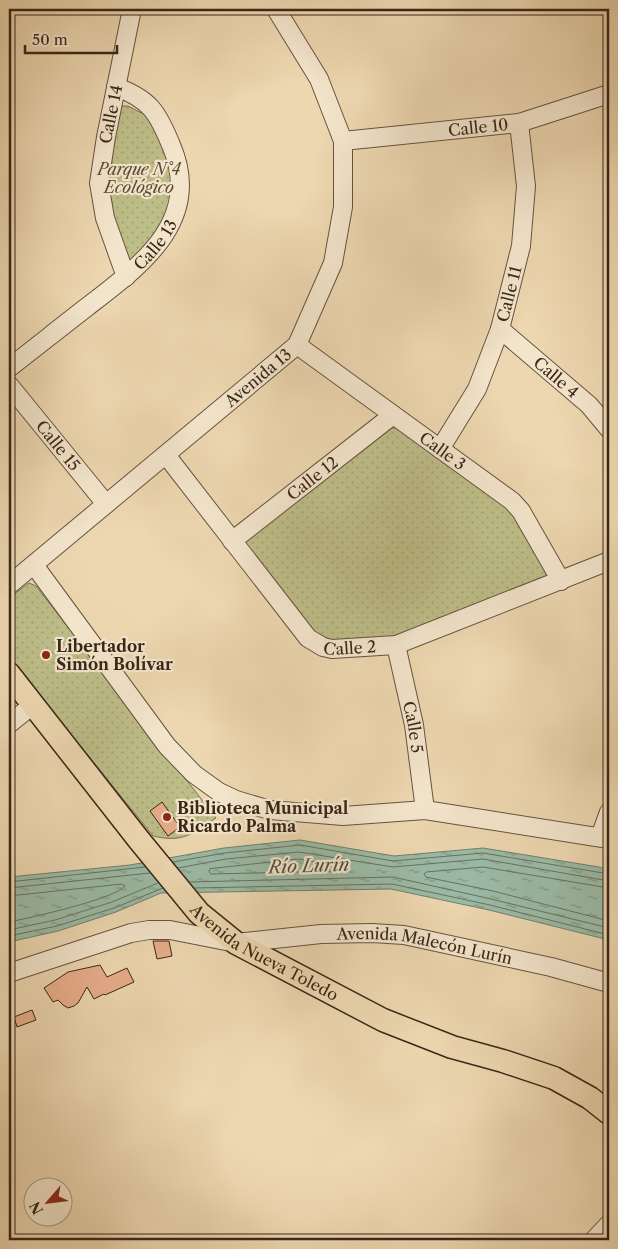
<svg xmlns="http://www.w3.org/2000/svg" width="618" height="1249" viewBox="0 0 618 1249" font-family="'Libre Caslon Text',serif">
<defs>
<pattern id="park-dots" width="8" height="8" patternUnits="userSpaceOnUse" patternTransform="scale(1.25)"><rect width="8" height="8" fill="#bdbd88"/><path d="M2 2h.1M6 6h.1" fill="none" stroke="#a3a275" stroke-width="1.8" stroke-linecap="round"/></pattern>
<pattern id="water-ripples" width="26" height="14" patternUnits="userSpaceOnUse" patternTransform="scale(1.25)"><rect width="26" height="14" fill="#9abaa6"/><path d="M2 4q2-2 4 0t4 0M15 11q2-2 4 0t4 0" fill="none" stroke="#7f9786"/></pattern>
</defs>
<rect width="100%" height="100%" fill="#edd7b0"/>
<filter id="stains"><feTurbulence type="fractalNoise" baseFrequency=".004" numOctaves="4"/><feColorMatrix values="0 0 0 0 .2 0 0 0 0 .09 0 0 0 0 .02 0 0 0 .5 -.17"/></filter>
<radialGradient id="worn" r=".72"><stop offset=".6" stop-color="#630" stop-opacity="0"/><stop offset="1" stop-color="#630" stop-opacity=".3"/></radialGradient>
<!-- park -->
<g fill="url(#park-dots)" stroke="#7a7250">
<polygon points="123,106 128,106 155,120 174,176 171,206 161,232 130,267 116,237 105,175 120,109"/>
<polygon points="390,427 402,430 509,504 557,579 392,640 321,640 240,542"/>
<path d="M29,583L36,586L216,818C192,834 183,843 153,836L9,657V598Z"/>
</g>
<!-- water -->
<polygon fill="url(#water-ripples)" stroke="#737f6d" points="300,840 394,856 483,848 599,867 609,870 609,940 489,910 391,889 161,893 116,912 58,931 9,942 9,877 130,865 224,848"/>
<g fill="none" stroke-linecap="round" stroke-linejoin="round">
<!-- shore -->
<g stroke="#69705f" stroke-width="1">
<polygon points="299,859 340,866 342,869 339,871 211,874 209,872 210,869"/>
<polyline points="173,862 225,853 300,845 393,861 483,853 609,874"/>
<polyline points="178,868 226,859 299,852 393,867 483,859 609,881"/>
<polyline points="9,882 145,867"/>
<polyline points="190,882 393,877 491,899 609,928"/>
<polyline points="9,888 150,873"/>
<polyline points="195,888 392,884 490,905 609,935"/>
<polyline points="609,888 483,867 426,872 424,874 426,877 493,891 609,921"/>
<path d="M9,896L122,884L125,886C115,899 29,918 9,922"/>
<polyline points="9,930 55,920 112,902 158,883"/>
<polyline points="9,936 57,926 114,908 163,888"/>
</g>
</g>
<!-- building -->
<g fill="#e8ad8b" stroke="#382718">
<polygon points="162,802 180,827 168,836 150,811"/>
<polygon points="153,941 169,941 172,956 157,959"/>
<polygon points="100,965 107,977 127,968 134,982 105,995 104,994 94,999 87,987 78,1003 74,1006 68,1008 63,1005 58,1000 53,1002 44,988 68,972"/>
<polygon points="32,1010 36,1020 17,1027 14,1017"/>
</g>
<g fill="none" stroke-linecap="round" stroke-linejoin="round">
<defs>
<g id="minor">
<path id="s1" d="M343,141L519,123L609,94"/>
<path id="s2" d="M126,277L105,218L99,183L106,137L132,9"/>
<path id="s3" d="M500,329L589,405L609,429"/>
<path id="s4" d="M297,345L512,501L521,511L561,581"/>
<path id="s5" d="M9,368C35,348 61,327 87,307C140,266 204,221 171,145C158,113 150,99 116,87"/>
<path id="s6" d="M9,385L106,504"/>
<path id="s7" d="M440,449L477,389L500,329L521,246L526,186L519,123"/>
<path id="s8" d="M166,455L308,638L323,647L332,649L396,645L609,561"/>
<path id="s9" d="M232,541L393,415"/>
<polyline points="34,565 167,746 194,774 219,792 236,800 270,810 343,816 425,810 609,839"/>
<path id="s10" d="M9,585L297,345L333,263L343,207V141L319,79L276,9"/>
<path id="s11" d="M396,645L414,725L425,810"/>
<polyline points="9,724 34,704"/>
<polyline points="600,837 609,812"/>
<path id="s12" d="M9,973L131,933L149,930H170L236,943L321,934L372,933L404,935L551,967L609,983"/>
<polyline points="594,1240 609,1224"/>
</g>
<g id="major">
<path id="s13" d="M9,674L139,840L199,913L236,943L383,1020L452,1047L503,1061L554,1078L590,1098L609,1113"/>
</g>
</defs>
<!-- minor casing -->
<use href="#minor" stroke="#65533e" stroke-width="20"/>
<!-- major casing -->
<use href="#major" stroke="#382718" stroke-width="25"/>
<!-- minor -->
<use href="#minor" stroke="#f3e5cc" stroke-width="18"/>
<!-- major -->
<use href="#major" stroke="#edd7b0" stroke-width="22"/>
</g>
<!-- markers -->
<g fill="#8f2418" stroke="#f3e5cc" stroke-width="2">
<circle cx="46" cy="655" r="5"/>
<circle cx="167" cy="817" r="5"/>
</g>
<g text-anchor="middle" stroke-width="4.5" stroke-linejoin="round" paint-order="stroke">
<!-- street labels -->
<g font-size="16" fill="#382718" stroke="#f3e5cc">
<text dy="6" stroke="none"><textPath href="#s2" startOffset="168">Calle 14</textPath></text>
<text dy="6" stroke="none"><textPath href="#s1" startOffset="136">Calle 10</textPath></text>
<text dy="6" stroke="none"><textPath href="#s5" startOffset="192">Calle 13</textPath></text>
<text dy="6" stroke="none"><textPath href="#s7" startOffset="171">Calle 11</textPath></text>
<text dy="6" stroke="none"><textPath href="#s3" startOffset="74">Calle 4</textPath></text>
<text dy="6" stroke="none"><textPath href="#s10" startOffset="324">Avenida 13</textPath></text>
<text dy="6" stroke="none"><textPath href="#s6" startOffset="78">Calle 15</textPath></text>
<text dy="6" stroke="none"><textPath href="#s4" startOffset="180">Calle 3</textPath></text>
<text dy="6" stroke="none"><textPath href="#s9" startOffset="102">Calle 12</textPath></text>
<text dy="6" stroke="none"><textPath href="#s8" startOffset="276">Calle 2</textPath></text>
<text dy="6" stroke="none"><textPath href="#s11" startOffset="84">Calle 5</textPath></text>
<text dy="6" stroke="none"><textPath href="#s12" startOffset="425">Avenida Malecón Lurín</textPath></text>
<text dy="6" stroke="none"><textPath href="#s13" startOffset="382">Avenida Nueva Toledo</textPath></text>
</g>
<!-- park labels -->
<g font-size="16" font-style="italic" fill="#594c34" stroke="#f3e5cc">
<text x="139" y="175">Parque N°4<tspan x="139" dy="18">Ecológico</tspan></text>
</g>
<!-- poi labels -->
<g font-size="16" font-weight="bold" fill="#382718" stroke="#f3e5cc" text-anchor="start">
<text x="56" y="652">Libertador<tspan x="56" dy="18">Simón Bolívar</tspan></text>
<text x="177" y="814">Biblioteca Municipal<tspan x="177" dy="18">Ricardo Palma</tspan></text>
</g>
<!-- water labels -->
<g font-size="18" font-style="italic" fill="#504c3c" stroke="#f3e5cc">
<text transform="translate(309 866) rotate(-2)" y="6">Río Lurín</text>
</g>
</g>
<!-- margin -->
<rect width="618" height="1249" fill="none" stroke="#edd7b0" stroke-width="30"/>
<rect x="10" y="10" width="598" height="1229" fill="none" stroke="#382718" stroke-width="2.5"/>
<rect x="15" y="15" width="588" height="1219" fill="none" stroke="#382718"/>
<!-- north arrow -->
<g transform="translate(48 1202) rotate(242)"><circle r="24" fill="#f3e5cc" stroke="#a89984"/>
<path d="M0-4L9 19L0 12L-9 19Z" fill="#8f2418"/>
<text y="-8" font-size="14" font-weight="bold" text-anchor="middle" fill="#382718">N</text>
</g>
<!-- scale -->
<path d="M25 45v8h92v-8" fill="none" stroke="#382718" stroke-width="2.5"/>
<text x="32" y="45" font-size="15" fill="#382718" stroke="#f3e5cc" stroke-width="4" paint-order="stroke">50 m</text>
<rect width="100%" height="100%" filter="url(#stains)"/>
<rect width="100%" height="100%" fill="url(#worn)"/>
</svg>
